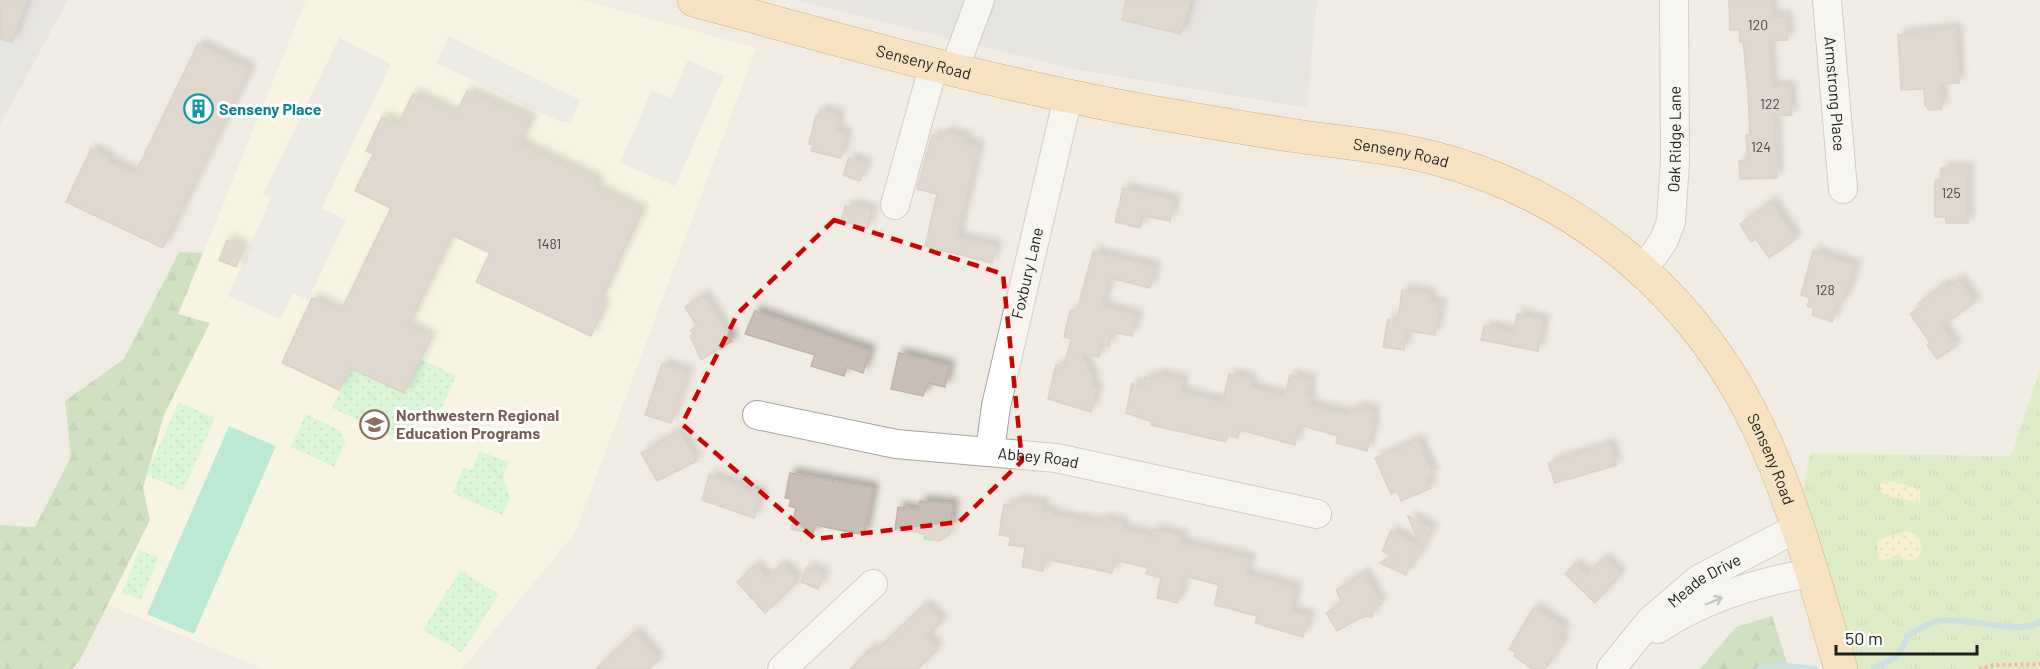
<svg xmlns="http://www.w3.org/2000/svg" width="2040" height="669" viewBox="0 0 2040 669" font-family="Barlow,sans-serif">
<defs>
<pattern id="grass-tufts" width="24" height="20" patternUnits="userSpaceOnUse" patternTransform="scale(1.5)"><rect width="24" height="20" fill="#c8eea5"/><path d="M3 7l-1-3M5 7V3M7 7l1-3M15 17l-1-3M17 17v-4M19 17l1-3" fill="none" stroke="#abcc8e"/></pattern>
<pattern id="forest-firs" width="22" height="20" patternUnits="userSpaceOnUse" patternTransform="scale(1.5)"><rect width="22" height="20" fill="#a6d395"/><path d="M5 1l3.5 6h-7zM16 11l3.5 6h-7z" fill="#8eb580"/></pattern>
<pattern id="sand-dots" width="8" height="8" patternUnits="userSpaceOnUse" patternTransform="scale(1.5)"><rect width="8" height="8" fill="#fff1b3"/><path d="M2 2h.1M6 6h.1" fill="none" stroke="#dace9a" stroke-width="1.8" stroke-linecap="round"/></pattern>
<pattern id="park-dots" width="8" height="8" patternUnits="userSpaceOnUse" patternTransform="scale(1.5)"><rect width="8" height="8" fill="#bdfec3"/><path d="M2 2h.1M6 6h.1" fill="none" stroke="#a2d9a7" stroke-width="1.8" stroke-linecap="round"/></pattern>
<filter id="shadow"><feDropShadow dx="5.5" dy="-5.5" stdDeviation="3" flood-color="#0004"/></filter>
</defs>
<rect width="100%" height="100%" fill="#f0ece3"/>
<!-- residential -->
<g fill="#dcdbdb">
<polygon points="0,0 68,0 0,125"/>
<polygon points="794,0 1317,0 1307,108 1074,69"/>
</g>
<!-- education -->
<polygon fill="#feffde" points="306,0 582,0 756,48 575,533 462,669 264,669 67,588"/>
<!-- grass -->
<polygon fill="url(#grass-tufts)" points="2040,369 2040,669 1841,669 1797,528 1810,453 2011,456"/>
<!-- forest -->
<g fill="url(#forest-firs)">
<polygon points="179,252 203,253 178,314 210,323 164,415 143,488 150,520 80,660 72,669 0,669 0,525 35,527 71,457 65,401 124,359"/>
<polygon points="1772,616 1789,669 1700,669 1736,627"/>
</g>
<!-- sand -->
<g fill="url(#sand-dots)">
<polygon points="1892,481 1920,489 1920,503 1887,496 1880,491 1880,484"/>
<path d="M1905,531C1917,532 1920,540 1923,550L1916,559L1905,561L1899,553L1888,559L1878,560L1877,540Z"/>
</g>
<!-- park -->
<g fill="url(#park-dots)">
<polygon points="421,359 456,376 442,408 417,419 402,441 332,408 350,368"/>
<polygon points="179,402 215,418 183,491 146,475"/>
<polygon points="306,414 341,431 345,443 334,467 291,447"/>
<polygon points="479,451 509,462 503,477 510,498 502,515 453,493 463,468 472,470"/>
<polygon points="139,550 159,557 141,600 122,593"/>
<polygon points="460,570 499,594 462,653 423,630"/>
</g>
<!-- pitch -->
<polygon fill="#7be5be" points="229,426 276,446 194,634 147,614"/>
<!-- parking -->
<g fill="#e6e6e6">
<polygon points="449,36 580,100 570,123 559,121 436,63"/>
<polygon points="339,38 391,64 322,208 346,220 308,300 293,293 280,319 228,296 271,198 263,194"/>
<polygon points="688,60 724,76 675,186 620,163 652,90 671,98"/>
</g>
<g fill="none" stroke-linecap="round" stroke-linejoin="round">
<!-- stream -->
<g stroke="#a0d1e1" stroke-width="6">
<path d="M1874,668C1893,660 1901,657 1907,636C1916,632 1927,623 1937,621C1967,616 2018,636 2040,622"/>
<polyline points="1759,669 1778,665 1815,669"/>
</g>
</g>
<!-- building -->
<g fill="#c8beb6" stroke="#c3b3a5" stroke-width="1.5" filter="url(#shadow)">
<polygon points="0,0 27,0 12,42 0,39"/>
<polygon points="1126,0 1191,0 1181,34 1122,20"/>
<polygon points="1729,0 1771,0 1772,17 1786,16 1788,40 1769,41 1772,87 1790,86 1792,115 1775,116 1777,178 1740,179 1739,161 1748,160 1746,135 1750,135 1748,92 1743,42 1740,42 1739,30 1730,30"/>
<polygon points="1956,28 1959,83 1941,84 1942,109 1929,110 1925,105 1924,89 1901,90 1898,35"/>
<polygon points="198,44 250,69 163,248 66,202 91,149 109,158 108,161 135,174"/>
<polygon points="467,91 531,119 520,144 598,181 595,188 642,211 599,303 605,305 591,336 476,282 490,253 452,235 408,326 431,337 404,393 350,368 339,390 282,363 312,298 341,311 391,208 355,191 373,154 366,151 382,117 398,124 413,94 456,114"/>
<polygon points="820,110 838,114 837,131 847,134 841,158 811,151 813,145 809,144 816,115 819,115"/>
<polygon points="944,132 966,137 965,143 979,146 957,237 996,246 992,263 925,246 937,194 917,189 932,135 943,137"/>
<polygon points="849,158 866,164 860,181 843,175"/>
<polygon points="1941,168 1968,168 1968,223 1946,223 1946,217 1935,217 1935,180 1941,180"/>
<polygon points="1123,188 1174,200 1170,221 1143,216 1140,228 1115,222"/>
<polygon points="1771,202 1796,239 1769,258 1756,239 1751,242 1740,224"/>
<polygon points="853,205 872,210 868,228 841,221 845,206 852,208"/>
<polygon points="227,240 244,247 236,267 219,260"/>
<polygon points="1813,251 1856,266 1845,298 1837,307 1832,322 1812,315 1814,308 1807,306 1810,298 1801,295"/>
<polygon points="1093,252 1155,267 1150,288 1110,278 1102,307 1137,315 1132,336 1112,332 1109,346 1102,344 1099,357 1080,353 1093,377 1091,387 1097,388 1091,412 1048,399 1056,365 1064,367 1071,339 1064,337 1070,310 1077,311"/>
<polygon points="1959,279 1975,302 1942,326 1956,346 1937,359 1927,345 1930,343 1910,314 1921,306 1919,303 1944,284 1947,288"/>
<polygon points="1402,290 1431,294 1429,302 1441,304 1435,335 1407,331 1404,350 1383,347 1388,319 1398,320"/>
<polygon points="704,295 732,341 701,360 690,336 693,334 691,330 697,326 685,307"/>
<polygon points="755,311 870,351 863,373 847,367 844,376 811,366 815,355 745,334"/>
<polygon points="1517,314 1544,320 1538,351 1481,340 1484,326 1514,332"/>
<polygon points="899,353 949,366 945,387 928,383 923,396 891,389"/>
<polygon points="662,364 688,372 671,423 645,415"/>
<polygon points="1156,374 1183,380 1180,392 1223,402 1229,374 1251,379 1250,387 1285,396 1290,375 1311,380 1307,396 1311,397 1309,405 1346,414 1359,407 1374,411 1371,423 1374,423 1367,451 1336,443 1338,436 1299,425 1295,445 1240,430 1238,438 1227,435 1226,442 1151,425 1152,422 1126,413 1132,383 1143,386 1145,377 1155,379"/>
<polygon points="679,431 697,461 657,481 641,453"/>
<polygon points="1418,440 1433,475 1427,478 1431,488 1401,501 1397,491 1391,494 1375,458"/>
<polygon points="1609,444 1617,465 1555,483 1548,463"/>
<polygon points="790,473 873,488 864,535 815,525 813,534 791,529 796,508 789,506 791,499 785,498"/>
<polygon points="709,475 744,487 743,490 761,496 754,518 702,500"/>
<polygon points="1015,500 1043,504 1042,511 1052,512 1052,515 1102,523 1103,519 1123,523 1122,529 1153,536 1154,529 1182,536 1181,543 1248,558 1250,562 1246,574 1296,588 1291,611 1309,616 1303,637 1255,623 1257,616 1214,605 1219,585 1185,576 1178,603 1157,598 1161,578 1146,574 1148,568 1115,560 1112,573 1045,559 1043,571 1022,567 1025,547 1009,545 1011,537 999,535 1004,504 1014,506"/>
<polygon points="920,501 953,504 950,534 940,541 924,539 925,535 916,532 895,530 898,507 919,510"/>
<polygon points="1408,516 1432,528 1416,561 1413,560 1406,575 1380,563 1392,556 1382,551 1391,531 1420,546"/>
<polygon points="1604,558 1621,574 1595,603 1565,574 1575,564 1587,574"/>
<polygon points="782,564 798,581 765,613 737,582 755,565 767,578"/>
<polygon points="807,567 824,574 818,589 801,582"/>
<polygon points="1364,573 1381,604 1373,609 1372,618 1366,616 1356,620 1337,631 1326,613 1342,603 1336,590"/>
<polygon points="925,604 942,621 926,637 938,648 918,669 850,669 872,647 876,651"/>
<polygon points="1534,607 1565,628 1559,638 1564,641 1545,669 1532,669 1514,656 1516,653 1509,649"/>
<polygon points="635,632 659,660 649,669 596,669"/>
</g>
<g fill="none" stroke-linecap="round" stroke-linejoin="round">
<defs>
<g id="minor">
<path id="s1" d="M1827,0L1843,189"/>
<polyline points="954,70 980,0"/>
<polyline points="895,205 934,64"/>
<path id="s2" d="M1641,267L1654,255L1664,240L1671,222L1675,161L1674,0"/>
<path id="s3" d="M757,415L896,444L1056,458L1317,514"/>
<path id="s4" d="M990,451L996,406L1068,97"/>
<path d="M1658,629C1704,598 1758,582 1811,573"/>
<polyline points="782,669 873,584"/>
<path id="s5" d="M1611,669L1650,621L1699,579L1797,528"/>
</g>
<g id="major">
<path id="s6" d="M694,0C850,43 1007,88 1168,115C1211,122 1254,130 1297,136C1343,143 1389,146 1434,158C1581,197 1698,296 1762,435C1796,509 1817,590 1841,669"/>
</g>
</defs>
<!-- minor casing -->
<use href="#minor" stroke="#a5a5a5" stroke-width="30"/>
<!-- major casing -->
<use href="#major" stroke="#996900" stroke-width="34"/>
<!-- path -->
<polyline stroke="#ff7866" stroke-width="4" stroke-dasharray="3 3" stroke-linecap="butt" points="1979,669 1993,665 2040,664"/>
<!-- minor -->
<use href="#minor" stroke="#fff" stroke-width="28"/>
<!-- major -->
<use href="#major" stroke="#ffd59a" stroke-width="33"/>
</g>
<!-- one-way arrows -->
<defs><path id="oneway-shaft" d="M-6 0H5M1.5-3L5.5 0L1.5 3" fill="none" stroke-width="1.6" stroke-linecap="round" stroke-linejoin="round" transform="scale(1.5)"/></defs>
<use stroke="#9a9a9a" href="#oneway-shaft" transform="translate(1714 601) rotate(-23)"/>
<!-- marked area -->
<path d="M0 0H2040V669H0ZM834,220L1003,274L1022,461L959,522L815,539L682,424L738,313Z" fill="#f0ece3" fill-opacity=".55" fill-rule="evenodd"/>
<path fill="none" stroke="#cd0400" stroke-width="4.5" stroke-dasharray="12 8" stroke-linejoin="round" d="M834,220L1003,274L1022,461L959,522L815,539L682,424L738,313Z"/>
<!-- icons -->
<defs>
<symbol id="building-ring" viewBox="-11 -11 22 22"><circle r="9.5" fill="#fff" stroke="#0f9aa8" stroke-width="1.5"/><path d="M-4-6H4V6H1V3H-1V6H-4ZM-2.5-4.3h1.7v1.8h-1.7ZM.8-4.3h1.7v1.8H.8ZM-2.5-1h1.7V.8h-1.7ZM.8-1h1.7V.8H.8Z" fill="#0f9aa8"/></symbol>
<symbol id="school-ring" viewBox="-11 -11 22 22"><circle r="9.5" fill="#fff" stroke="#8d6e63" stroke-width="1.5"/><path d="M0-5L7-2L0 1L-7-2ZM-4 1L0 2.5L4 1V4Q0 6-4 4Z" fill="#8d6e63"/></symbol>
</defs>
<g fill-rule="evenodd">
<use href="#building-ring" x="182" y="92" width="33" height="33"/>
<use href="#school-ring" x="358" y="408" width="33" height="33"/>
</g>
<g text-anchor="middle" stroke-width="6" stroke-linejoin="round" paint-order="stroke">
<!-- number labels -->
<g font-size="14" fill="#484644">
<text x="1758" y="30">120</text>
<text x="1770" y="109">122</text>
<text x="1761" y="152">124</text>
<text x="1951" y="198">125</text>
<text x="549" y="249">1481</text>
<text x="1825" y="295">128</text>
</g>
<!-- street labels -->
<g font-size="16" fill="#1e1e1e" stroke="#fff">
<text dy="6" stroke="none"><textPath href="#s6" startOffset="238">Senseny Road</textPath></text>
<text dy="6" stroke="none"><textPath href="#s1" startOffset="94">Armstrong Place</textPath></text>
<text dy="6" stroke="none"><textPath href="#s2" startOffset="138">Oak Ridge Lane</textPath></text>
<text dy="6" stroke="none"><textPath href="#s6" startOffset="724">Senseny Road</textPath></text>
<text dy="6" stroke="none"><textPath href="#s4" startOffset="182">Foxbury Lane</textPath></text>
<text dy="6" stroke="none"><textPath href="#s3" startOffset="285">Abbey Road</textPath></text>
<text dy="6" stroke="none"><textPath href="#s6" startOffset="1227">Senseny Road</textPath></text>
<text dy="6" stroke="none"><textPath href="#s5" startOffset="130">Meade Drive</textPath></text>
</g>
<!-- culture labels -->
<g font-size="16" font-weight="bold" fill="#0d838f" stroke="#fff" text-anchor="start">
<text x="219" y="115">Senseny Place</text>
</g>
<!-- education labels -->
<g font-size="16" font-weight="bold" fill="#785e54" stroke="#fff" text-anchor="start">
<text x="396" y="421">Northwestern Regional<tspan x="396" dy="18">Education Programs</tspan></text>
</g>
</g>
<!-- scale -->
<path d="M1836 645v9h141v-9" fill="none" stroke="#1e1e1e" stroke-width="3"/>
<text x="1845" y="645" font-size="18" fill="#1e1e1e" stroke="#ffffff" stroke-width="4.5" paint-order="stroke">50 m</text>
</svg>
